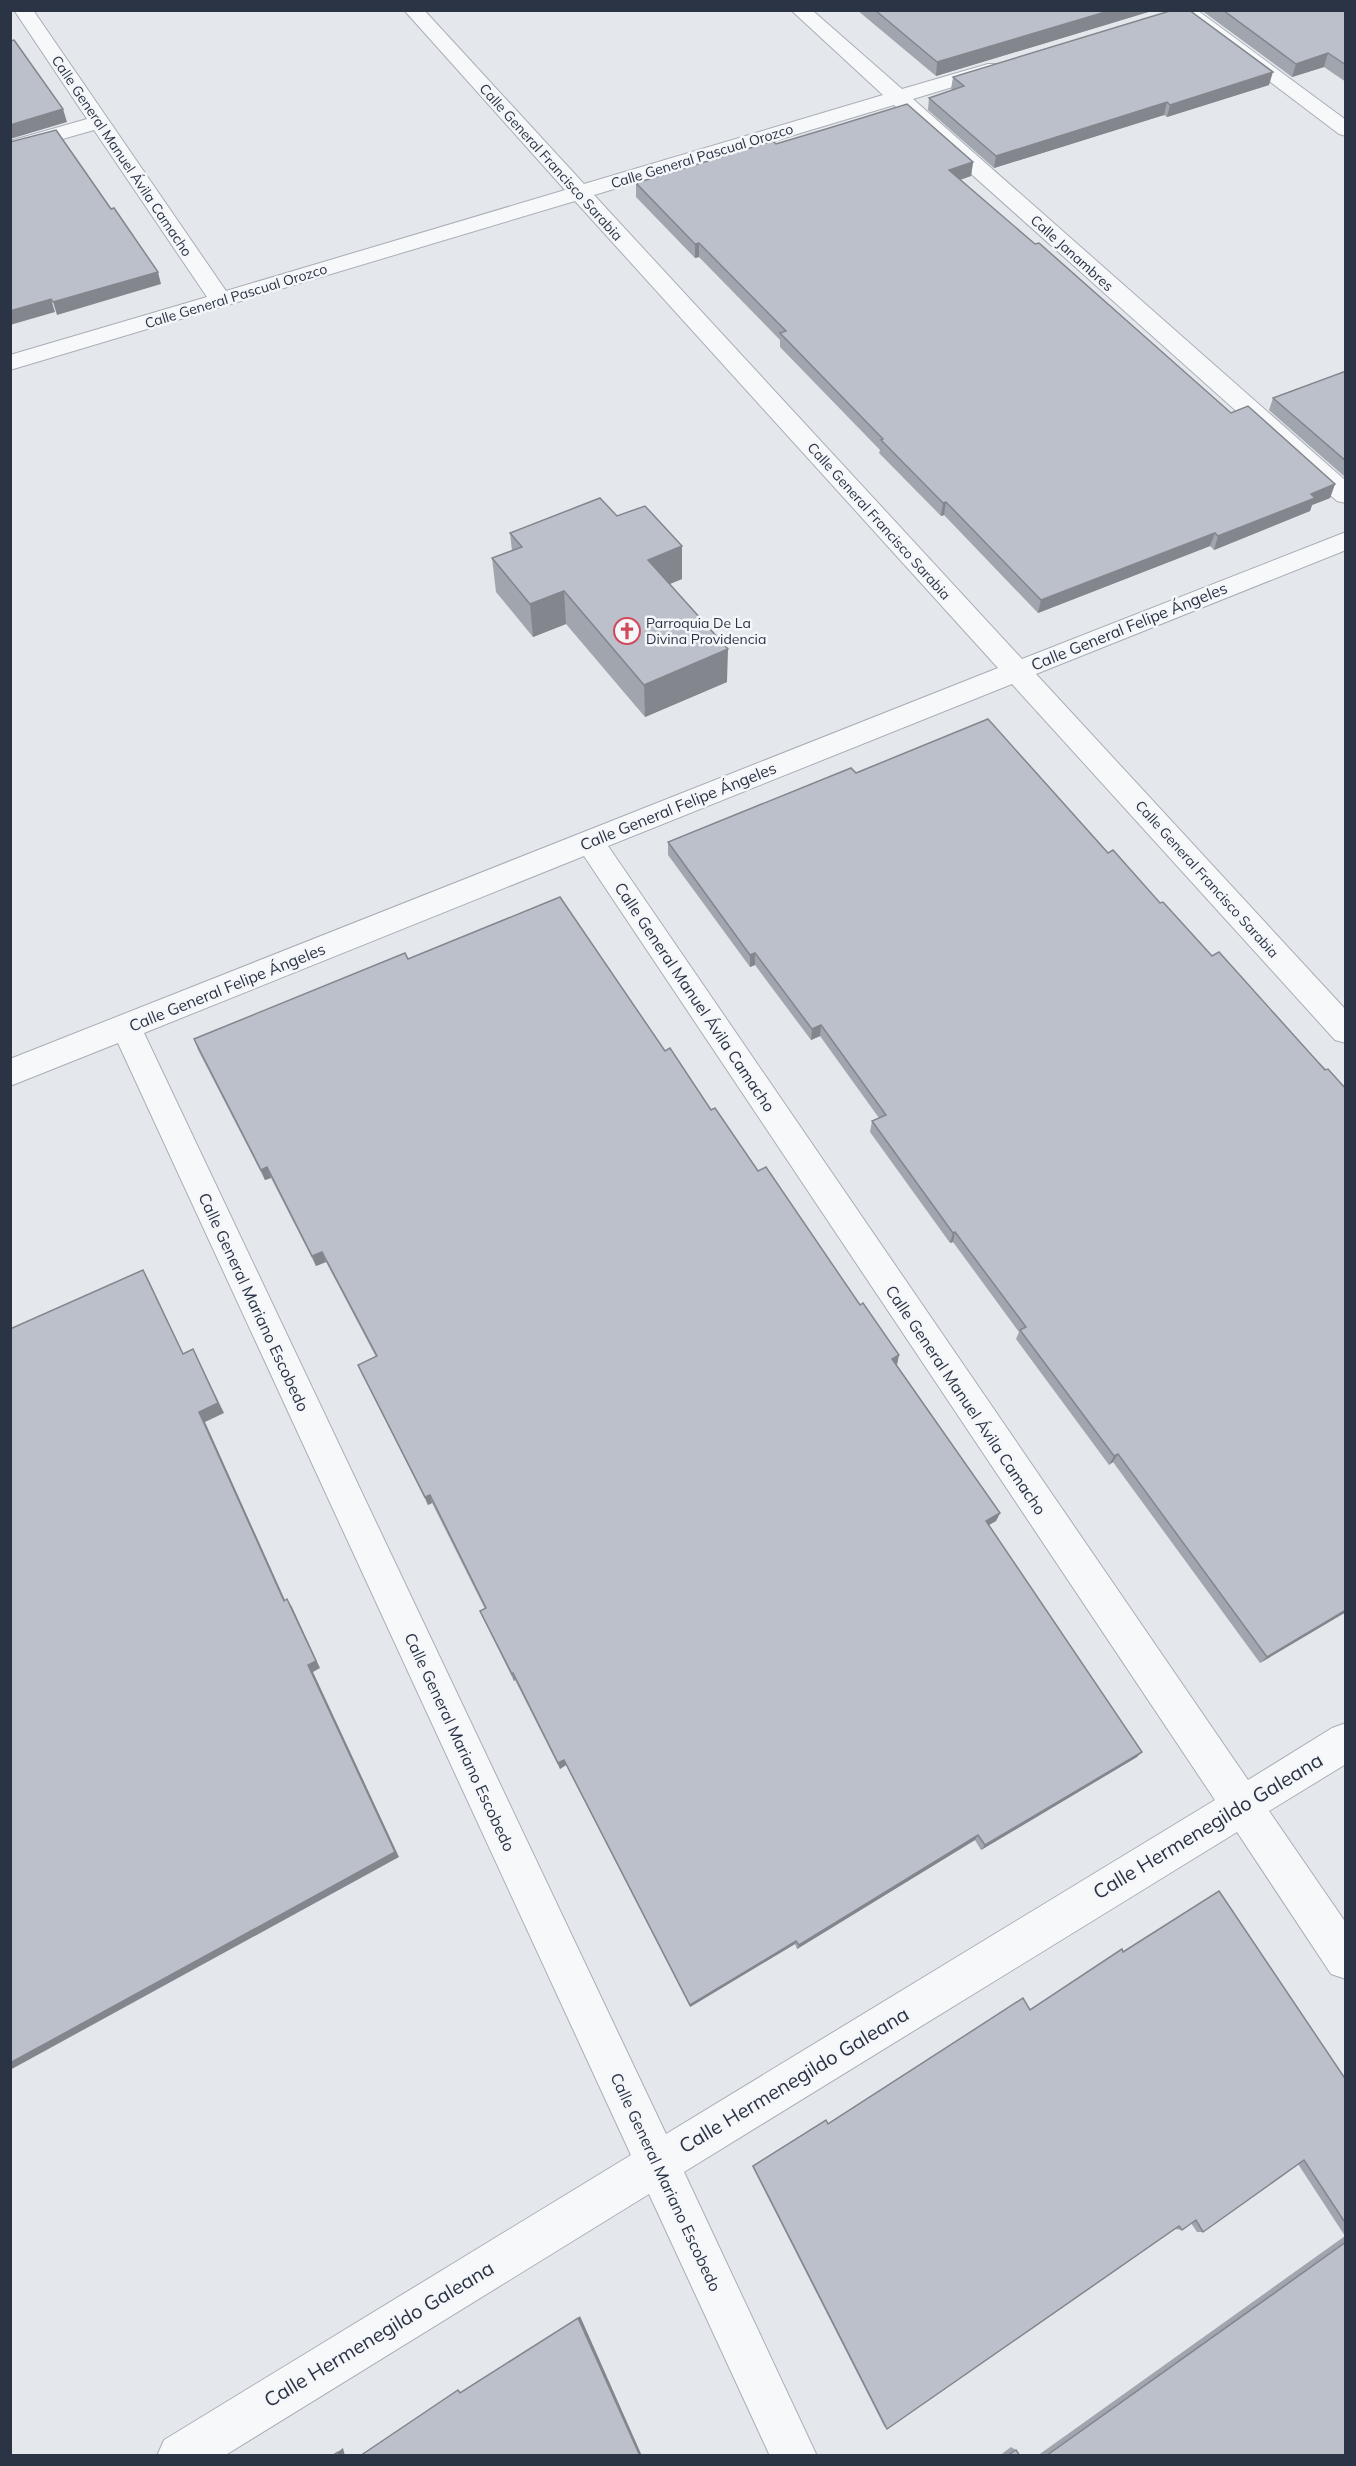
<svg xmlns="http://www.w3.org/2000/svg" width="1356" height="2466" viewBox="0 0 1356 2466" font-family="Mulish,sans-serif">
<rect width="100%" height="100%" fill="#e4e7ec"/>
<g fill="none" stroke-linecap="round" stroke-linejoin="round">
<defs>
<g id="minor">
<path d="M14,10H33L226,291L565,190L404,10H424L584,184L883,95L791,10H812L902,89L988,64H1002L1005,68L1002,72L913,99L1346,481V503L1337,501L894,105L594,195L1022,659L1346,532V550L1036,674L1346,1010V1043L1335,1040L1012,684L608,846L1248,1780L1332,1728L1346,1723V1764L1269,1811L1346,1923V1979L1331,1974L1237,1832L684,2172L817,2456H770L649,2194L224,2456H157L164,2440L631,2155L118,1043L10,1086V1059L998,668L575,201L10,370V355L207,297L94,130L10,154V141L87,119ZM584,856L1215,1800L666,2134L144,1033Z"/>
<polygon points="1175,10 1197,10 1346,120 1346,136 1339,134"/>
</g>
</defs>
<!-- minor casing -->
<use href="#minor" stroke="#a9aeb7" stroke-width="2"/>
<!-- minor -->
<use href="#minor" fill="#f7f8fa" fill-rule="evenodd"/>
</g>
<!-- wall -->
<g fill="#a1a5ae">
<polygon points="857,10 1155,10 936,76"/>
<polygon points="1201,10 1346,10 1346,82 1324,67 1292,77"/>
<polygon points="953,77 1269,85 1167,117 1164,115 994,168 928,110 929,98 952,90 951,89"/>
<polygon points="776,144 973,162 971,176 960,180 1231,413 1335,484 1330,498 1312,505 1310,511 1214,550 1210,546 1038,613 944,515 941,516 879,453 880,450 780,347 780,340 699,257 695,258 636,197 636,183"/>
<polygon points="1346,371 1346,478 1269,410 1273,398"/>
<polygon points="617,516 682,579 669,584 727,682 645,717 566,624 533,637 496,592 492,558 512,551 510,533"/>
<polygon points="856,773 1108,853 1346,1089 1346,1612 1260,1663 1113,1462 1109,1465 1016,1339 1019,1332 953,1242 950,1243 870,1132 872,1121 879,1118 820,1036 811,1040 755,965 750,967 668,855 668,842"/>
<polygon points="408,959 665,1051 711,1110 758,1171 897,1365 1000,1513 996,1521 988,1525 1137,1757 981,1850 975,1840 797,1949 795,1944 690,2007 566,1765 560,1769 515,1680 514,1681 483,1618 480,1611 485,1609 432,1503 428,1505 362,1374 358,1365 376,1357 326,1262 316,1266 271,1178 265,1180 198,1050 194,1039"/>
<polygon points="1123,1952 1346,2080 1346,2456 1037,2456 1345,2236 1298,2164 1203,2232 1197,2232 1191,2223 1182,2230 1175,2229 887,2429 884,2426 752,2166 826,2120 828,2124 1030,2010"/>
<polygon points="1011,2447 1016,2450 1020,2456 999,2456"/>
</g>
<!-- shaded-wall -->
<g fill="#83868d">
<polygon points="1112,10 1155,10 936,76 937,62"/>
<polygon points="1328,53 1324,67 1292,77 1296,64"/>
<polygon points="1273,72 1269,85 1167,117 1170,105"/>
<polygon points="1167,102 1164,115 994,168 996,156"/>
<polygon points="63,109 67,122 10,139 10,125"/>
<polygon points="973,162 971,176 947,184 949,170"/>
<polygon points="699,243 699,257 695,258 695,244"/>
<polygon points="158,272 161,284 57,315 53,302"/>
<polygon points="51,299 55,312 10,325 10,311"/>
<polygon points="1335,484 1330,498 1312,505 1310,511 1214,550 1218,536 1311,494"/>
<polygon points="946,502 944,515 941,516 943,503"/>
<polygon points="1215,533 1210,546 1038,613 1041,600"/>
<polygon points="682,546 682,579 648,593 648,560"/>
<polygon points="564,591 566,624 533,637 530,604"/>
<polygon points="728,649 727,682 645,717 644,685"/>
<polygon points="755,953 755,965 750,967 750,955"/>
<polygon points="821,1025 820,1036 811,1040 812,1029"/>
<polygon points="267,1167 271,1178 265,1180 261,1170"/>
<polygon points="955,1232 953,1242 950,1243 953,1233"/>
<polygon points="322,1252 326,1262 316,1266 312,1256"/>
<polygon points="143,1270 149,1281 188,1364 183,1354"/>
<polygon points="193,1349 224,1413 205,1422 289,1609 284,1601 199,1412"/>
<polygon points="899,1355 897,1365 892,1359"/>
<polygon points="1118,1454 1113,1462 1109,1465 1114,1456"/>
<polygon points="430,1495 432,1503 428,1505 425,1497"/>
<polygon points="1000,1513 996,1521 982,1529 986,1521"/>
<polygon points="287,1599 292,1607 320,1668 313,1672 399,1857 10,2070 10,2063 308,1665"/>
<polygon points="1346,1610 1346,1612 1260,1663 1267,1657"/>
<polygon points="513,1673 515,1680 514,1681 512,1674"/>
<polygon points="1142,1752 1137,1757 981,1850 985,1845"/>
<polygon points="564,1760 566,1765 560,1769 558,1763"/>
<polygon points="978,1835 975,1840 797,1949 799,1945"/>
<polygon points="796,1941 795,1944 690,2007 690,2005"/>
<polygon points="580,2316 642,2456 640,2456 578,2318"/>
<polygon points="343,2448 345,2456 340,2456 338,2452"/>
</g>
<!-- building -->
<g fill="#bbc0ca" stroke="#83868d" stroke-width="1.5">
<polygon points="875,10 1112,10 937,62"/>
<polygon points="1173,10 1189,10 1273,72 1170,105 1167,102 996,156 929,98 964,86 953,77"/>
<polygon points="1223,10 1346,10 1346,65 1328,53 1296,64"/>
<polygon points="14,40 63,109 10,125 10,41"/>
<polygon points="907,104 973,162 949,170 1035,244 1039,243 1231,413 1248,406 1335,484 1311,494 1315,498 1218,536 1215,533 1041,600 946,502 943,503 881,440 883,439 780,333 786,331 699,243 695,244 636,183 773,141 776,144 826,129"/>
<polygon points="56,130 111,209 114,208 158,272 53,302 51,299 10,311 10,142"/>
<polygon points="1346,371 1346,461 1273,398"/>
<polygon points="600,498 617,516 645,506 682,546 648,560 728,649 644,685 564,591 530,604 492,558 522,547 510,533"/>
<polygon points="988,719 1108,853 1113,850 1160,903 1163,902 1212,956 1219,952 1325,1070 1328,1069 1346,1089 1346,1610 1267,1657 1118,1454 1114,1456 1020,1330 1026,1327 955,1232 953,1233 872,1121 886,1115 821,1025 812,1029 755,953 750,955 668,842 851,768 856,773"/>
<polygon points="560,897 665,1051 670,1048 711,1110 715,1108 758,1171 766,1167 860,1305 863,1303 899,1355 892,1359 1000,1513 986,1521 1142,1752 985,1845 978,1835 799,1945 796,1941 690,2005 564,1760 558,1763 513,1673 512,1674 480,1611 486,1608 430,1495 425,1497 358,1365 377,1356 322,1252 312,1256 267,1167 261,1170 194,1039 405,953 408,959"/>
<polygon points="143,1270 183,1354 193,1349 218,1403 199,1412 284,1601 287,1599 316,1661 308,1665 395,1852 10,2063 10,1329"/>
<polygon points="1219,1891 1346,2080 1346,2224 1304,2160 1203,2232 1196,2220 1182,2230 1179,2226 887,2429 753,2166 826,2120 828,2124 1023,1998 1030,2010 1122,1949 1123,1952"/>
<polygon points="1346,2242 1346,2456 1046,2456"/>
<polygon points="578,2318 640,2456 360,2456 458,2390 460,2393"/>
<polygon points="1016,2450 1020,2456 1007,2456"/>
<polygon points="338,2452 340,2456 332,2456"/>
</g>
<!-- icons -->
<defs>
<symbol id="church-ring" viewBox="-11 -11 22 22"><circle r="9.5" fill="#f4f6f9" stroke="#d1495b" stroke-width="1.5"/><path d="M-1.2-6h2.4v3.5h3.3v2.4h-3.3V6h-2.4V-.1h-3.3v-2.4h3.3Z" fill="#d1495b"/></symbol>
</defs>
<g fill-rule="evenodd">
<use href="#church-ring" x="612" y="616" width="30" height="30"/>
</g>
<g text-anchor="middle" stroke-width="5" stroke-linejoin="round" paint-order="stroke">
<!-- far-street labels -->
<g font-size="14" fill="#2b3445" stroke="#f4f6f9">
<text transform="translate(122 156) rotate(56)" y="5">Calle General Manuel Ávila Camacho</text>
<text transform="translate(702 156) rotate(-17)" y="5">Calle General Pascual Orozco</text>
<text transform="translate(551 162) rotate(48)" y="5">Calle General Francisco Sarabia</text>
<text transform="translate(1072 253) rotate(42)" y="5">Calle Janambres</text>
<text transform="translate(236 296) rotate(-17)" y="5">Calle General Pascual Orozco</text>
<text transform="translate(879 521) rotate(48)" y="5">Calle General Francisco Sarabia</text>
<text transform="translate(1207 879) rotate(48)" y="5">Calle General Francisco Sarabia</text>
</g>
<!-- far-poi labels -->
<g font-size="14" fill="#2b3445" stroke="#f4f6f9" text-anchor="start">
<text x="646" y="628">Parroquia De La<tspan x="646" dy="16">Divina Providencia</tspan></text>
</g>
<!-- street labels -->
<g font-size="16" fill="#2b3445" stroke="#f4f6f9">
<text transform="translate(1129 626) rotate(-22)" y="6">Calle General Felipe Ángeles</text>
<text transform="translate(678 806) rotate(-22)" y="6">Calle General Felipe Ángeles</text>
<text transform="translate(227 987) rotate(-22)" y="6">Calle General Felipe Ángeles</text>
<text transform="translate(695 997) rotate(56)" y="6">Calle General Manuel Ávila Camacho</text>
<text transform="translate(254 1302) rotate(65)" y="6">Calle General Mariano Escobedo</text>
<text transform="translate(966 1400) rotate(56)" y="6">Calle General Manuel Ávila Camacho</text>
<text transform="translate(460 1742) rotate(65)" y="6">Calle General Mariano Escobedo</text>
<text transform="translate(666 2182) rotate(65)" y="6">Calle General Mariano Escobedo</text>
</g>
<!-- near-street labels -->
<g font-size="20" fill="#2b3445" stroke="#f4f6f9">
<text transform="translate(1208 1826) rotate(-31)" y="7">Calle Hermenegildo Galeana</text>
<text transform="translate(794 2080) rotate(-31)" y="7">Calle Hermenegildo Galeana</text>
<text transform="translate(379 2334) rotate(-31)" y="7">Calle Hermenegildo Galeana</text>
</g>
</g>
<!-- border -->
<rect width="1356" height="2466" fill="none" stroke="#2b3445" stroke-width="24"/>
</svg>
